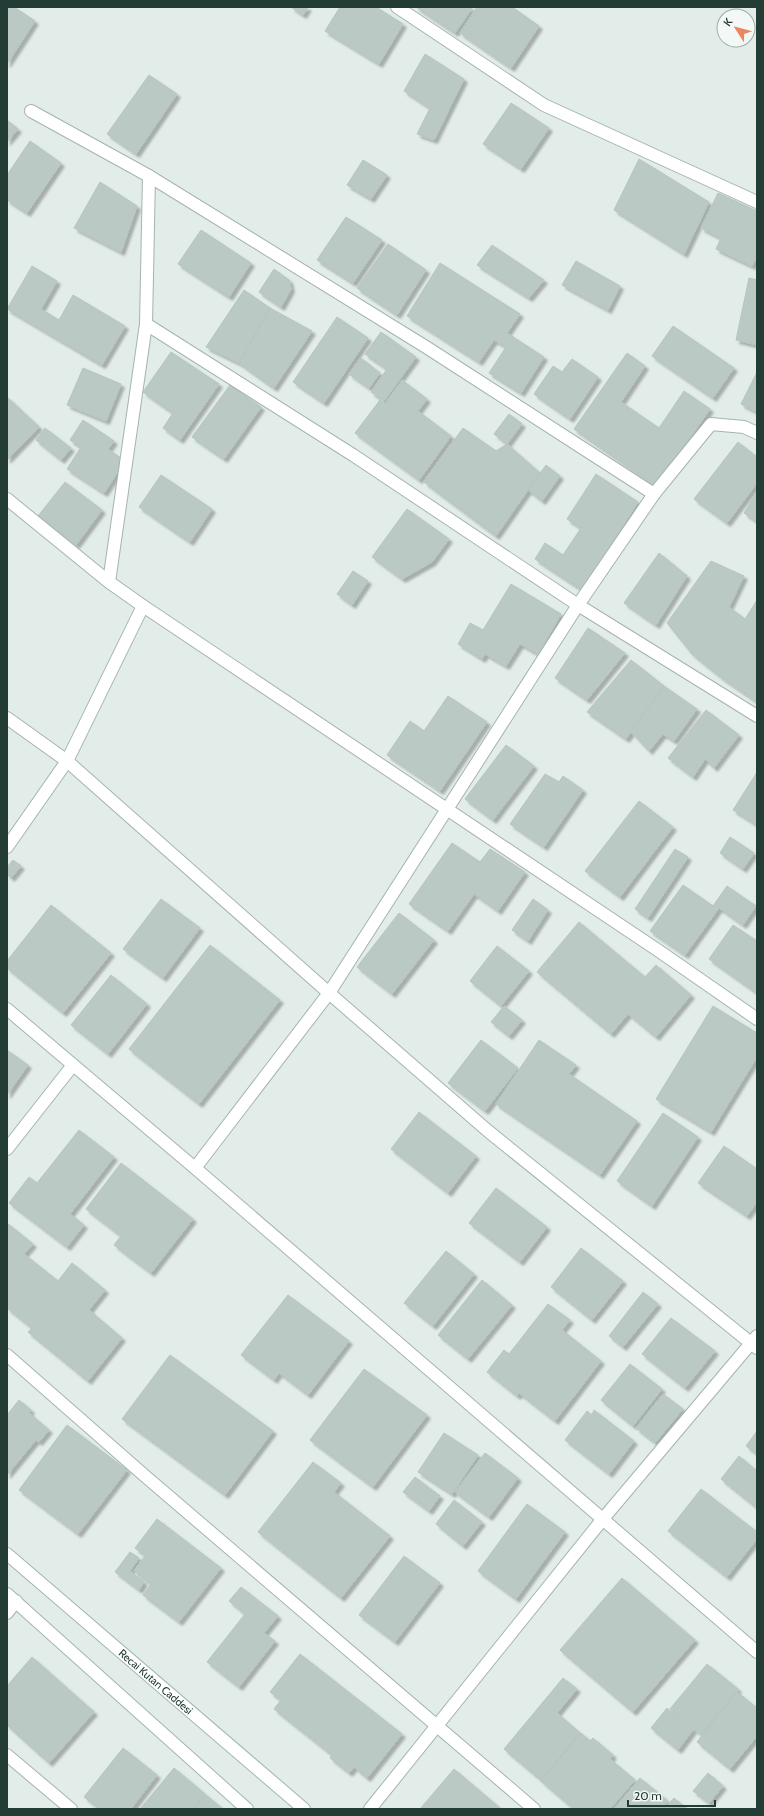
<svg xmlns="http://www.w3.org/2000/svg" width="764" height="1816" viewBox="0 0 764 1816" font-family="Cabin,sans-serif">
<defs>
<filter id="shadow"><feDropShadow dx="3.5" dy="3.5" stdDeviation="1" flood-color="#0004"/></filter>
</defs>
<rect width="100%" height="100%" fill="#e2ece8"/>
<!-- building -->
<g fill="#bbc9c4" stroke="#b5c5bf" filter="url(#shadow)">
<polygon points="7,7 14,7 35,21 7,64"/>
<polygon points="291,7 308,7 303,15"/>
<polygon points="340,7 376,7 403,24 379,64 325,31"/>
<polygon points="416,7 473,7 455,33"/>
<polygon points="477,7 512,7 539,26 511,68 460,33"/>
<polygon points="425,54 464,79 434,140 417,134 430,108 404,91"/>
<polygon points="149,75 177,94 136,154 107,134"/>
<polygon points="511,103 549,128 521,169 483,144"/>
<polygon points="7,120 18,129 7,142"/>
<polygon points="30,141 61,163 27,213 7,200 7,175"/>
<polygon points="639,159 709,202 684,254 614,210"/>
<polygon points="363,160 387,175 371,199 347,185"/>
<polygon points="100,182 137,206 121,252 74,228"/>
<polygon points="718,193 757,211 757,256 752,266 716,249 721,238 701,228"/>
<polygon points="346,217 382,240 353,283 317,260"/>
<polygon points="201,230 251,263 229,297 178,264"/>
<polygon points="388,244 426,270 397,315 357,288"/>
<polygon points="492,245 544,280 529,298 477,265"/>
<polygon points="576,261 620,286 608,310 562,285"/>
<polygon points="440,263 520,314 507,333 544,357 521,393 489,373 506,347 494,340 479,362 407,316"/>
<polygon points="32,266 57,281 41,309 59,320 73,295 125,326 102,365 7,309"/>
<polygon points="274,269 289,280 291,289 281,307 259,292"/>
<polygon points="749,278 757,280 757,345 736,340"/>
<polygon points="244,290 270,308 239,363 206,347"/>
<polygon points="270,308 312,331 274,388 239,363"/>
<polygon points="337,317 368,338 324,403 293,382"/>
<polygon points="673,326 734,368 713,398 652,356"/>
<polygon points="381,332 416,357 384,401 371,392 387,369 365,354"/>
<polygon points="171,352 219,384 180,440 163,428 173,413 143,392"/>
<polygon points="627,353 645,366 621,402 659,428 684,391 710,409 656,486 574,429"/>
<polygon points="361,358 380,373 369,388 349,374"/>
<polygon points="572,359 598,377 570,419 534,394 553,366 562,372"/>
<polygon points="83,368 121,384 106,421 67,405"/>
<polygon points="757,372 757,412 741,404"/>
<polygon points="402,380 427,399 418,411 451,436 419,480 355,433 380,400 385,404"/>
<polygon points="230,385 261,407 224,459 192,437"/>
<polygon points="7,397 39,427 7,460"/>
<polygon points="509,414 522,424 507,444 494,434"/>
<polygon points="83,420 114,441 108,449 125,461 104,493 67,469 81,447 70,440"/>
<polygon points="45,428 71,448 61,460 36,440"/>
<polygon points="463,428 496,451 507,444 540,473 496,536 424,482"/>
<polygon points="738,442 757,457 757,483 727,523 694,499"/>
<polygon points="546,465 560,476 542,501 528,490"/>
<polygon points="596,474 638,502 582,590 535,559 545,543 563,555 581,528 567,519"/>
<polygon points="161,475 212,509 190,542 139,507"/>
<polygon points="65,482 102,510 76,545 38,516"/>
<polygon points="757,492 757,522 744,513"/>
<polygon points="407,509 449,539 432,562 402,579 372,557"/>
<polygon points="659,553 687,576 656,625 624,603"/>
<polygon points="711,561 744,576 729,607 745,619 757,600 757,702 722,678 692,654 667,623"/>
<polygon points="353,571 368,581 352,605 337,594"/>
<polygon points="511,584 561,614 538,654 520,644 506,666 485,654 482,659 458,644 470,623 483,630"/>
<polygon points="588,628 625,653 587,700 555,678"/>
<polygon points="631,660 664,686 626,739 587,712"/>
<polygon points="664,686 697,709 674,741 663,734 649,751 631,732"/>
<polygon points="448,696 487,722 440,791 387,755 410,721 424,731"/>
<polygon points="706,710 739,735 714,768 705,759 693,777 668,758"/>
<polygon points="506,745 534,766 493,820 465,799"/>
<polygon points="757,772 757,825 733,810"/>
<polygon points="545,774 559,782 563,776 583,790 544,847 510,824"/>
<polygon points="639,801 673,827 620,897 585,871"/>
<polygon points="730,837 754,853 743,869 720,853"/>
<polygon points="452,843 480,862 490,849 525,872 498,911 474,894 448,931 409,904"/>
<polygon points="675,849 688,857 648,918 635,909"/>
<polygon points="13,860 21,866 11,878 7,874 7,867"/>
<polygon points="683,885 713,906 727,886 756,906 743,925 719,908 685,955 650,931"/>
<polygon points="161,899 200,928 163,978 123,949"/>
<polygon points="533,899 548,910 528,941 512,930"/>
<polygon points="51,905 111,953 63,1013 7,968 7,961"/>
<polygon points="399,913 434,940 392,994 357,967"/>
<polygon points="579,922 645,977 656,965 691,995 656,1037 628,1014 611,1034 537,972"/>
<polygon points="733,925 757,941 757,993 709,959"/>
<polygon points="210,945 280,1000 199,1104 129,1049"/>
<polygon points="497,946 529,971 501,1006 470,981"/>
<polygon points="111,975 147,1004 108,1054 71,1025"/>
<polygon points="504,1006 522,1020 509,1036 491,1022"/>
<polygon points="713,1006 757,1033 757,1057 711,1132 656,1099"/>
<polygon points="481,1040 518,1068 485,1111 448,1083"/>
<polygon points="539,1040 576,1065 569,1074 637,1121 600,1175 496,1104"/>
<polygon points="7,1050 28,1065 7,1095"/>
<polygon points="419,1112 476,1156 448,1193 391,1149"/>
<polygon points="663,1113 698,1137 652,1206 617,1181"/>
<polygon points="79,1130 114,1157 70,1214 84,1225 67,1247 9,1203 29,1177 37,1183"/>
<polygon points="724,1146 757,1169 757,1202 747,1216 698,1183"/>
<polygon points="121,1163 193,1219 151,1273 114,1245 121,1236 86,1209"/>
<polygon points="496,1188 547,1227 520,1262 469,1223"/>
<polygon points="7,1223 33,1244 24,1254 58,1281 72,1263 105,1290 89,1310 122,1338 88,1381 28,1332 32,1328 7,1308"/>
<polygon points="581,1248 623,1281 592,1320 551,1287"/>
<polygon points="446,1251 474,1274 433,1326 404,1303"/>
<polygon points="482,1280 512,1305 468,1359 438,1335"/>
<polygon points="643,1292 658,1304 623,1347 609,1336"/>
<polygon points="288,1295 349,1341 308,1395 279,1373 274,1380 241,1355"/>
<polygon points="548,1304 570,1320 562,1330 601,1361 555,1421 519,1393 517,1396 487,1372 504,1350 509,1354"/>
<polygon points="671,1318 715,1351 685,1388 642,1354"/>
<polygon points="170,1355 273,1431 225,1495 122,1419"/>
<polygon points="630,1364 662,1389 633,1426 601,1400"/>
<polygon points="364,1369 427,1415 373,1487 310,1440"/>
<polygon points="663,1394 683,1409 655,1443 636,1428"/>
<polygon points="19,1400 31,1410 29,1413 49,1430 39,1442 36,1440 7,1475 7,1415"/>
<polygon points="594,1410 634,1441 609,1474 565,1440 587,1411 592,1415"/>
<polygon points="67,1425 127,1470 78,1534 19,1490"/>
<polygon points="757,1431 757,1454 746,1446"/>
<polygon points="444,1433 478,1455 452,1494 418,1472"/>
<polygon points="485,1453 518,1478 489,1517 455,1492"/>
<polygon points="739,1456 757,1471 757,1508 721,1479"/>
<polygon points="313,1462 341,1483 334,1492 390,1536 341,1598 258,1532"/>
<polygon points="415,1477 440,1496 429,1511 403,1492"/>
<polygon points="701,1489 757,1532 757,1539 727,1577 668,1531"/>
<polygon points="454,1500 482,1522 463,1546 436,1524"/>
<polygon points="527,1504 565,1532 516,1599 478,1571"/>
<polygon points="157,1519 221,1568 179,1622 143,1595 151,1584 134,1571 145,1556 135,1548"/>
<polygon points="130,1552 139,1558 130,1571 144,1582 139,1590 115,1572"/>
<polygon points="404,1556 440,1583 395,1642 359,1615"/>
<polygon points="622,1578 695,1640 633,1712 560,1650"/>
<polygon points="241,1587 278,1616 264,1633 275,1641 239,1687 207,1662 245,1614 229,1601"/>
<polygon points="300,1654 402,1734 367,1778 354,1767 349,1773 330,1758 332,1755 274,1709 281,1700 270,1692"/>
<polygon points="32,1657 94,1712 49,1763 7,1725 7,1686"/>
<polygon points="707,1664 738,1689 701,1735 670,1709"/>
<polygon points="563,1678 577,1689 557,1713 580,1733 541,1780 504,1749"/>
<polygon points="737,1692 757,1708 757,1736 730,1769 697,1742"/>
<polygon points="667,1708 693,1730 678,1750 651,1728"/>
<polygon points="581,1733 590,1741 593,1738 613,1755 610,1759 635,1780 610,1809 574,1809 541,1781"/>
<polygon points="123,1748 157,1775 131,1809 100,1809 84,1797"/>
<polygon points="174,1768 205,1794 192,1809 140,1809"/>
<polygon points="454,1769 501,1809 420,1809"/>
<polygon points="708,1773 723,1786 709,1803 693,1791"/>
<polygon points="640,1778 668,1801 662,1809 614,1809"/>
<polygon points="206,1795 223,1809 194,1809"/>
<polygon points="674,1798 687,1809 664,1809"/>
</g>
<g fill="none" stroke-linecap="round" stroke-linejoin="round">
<defs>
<g id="street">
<polyline points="397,7 544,105 757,202"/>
<polyline points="31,111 149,176"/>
<polyline points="146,324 353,455 578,605 757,716"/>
<polyline points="7,499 109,582 143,606 659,951 757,1019"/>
<polyline points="109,582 146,324 149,176 426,347 654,494 711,424 744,427 757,433"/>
<polyline points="7,718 67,761 329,993 488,1131 757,1348"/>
<polyline points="7,847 67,761 143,606"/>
<polyline points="7,1009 195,1168 757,1652"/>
<polyline points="7,1149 73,1065"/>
<polyline points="195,1168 329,993 578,605 654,494"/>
<polyline points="7,1355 145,1476 534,1809"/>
<polyline points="7,1613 16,1601"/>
<polyline points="7,1755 71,1809"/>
<polyline points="370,1809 602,1520 757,1336"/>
</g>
<g id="secondary">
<path id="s1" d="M7,1554L304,1809"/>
<polyline points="7,1594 247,1809"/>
</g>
</defs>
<!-- street casing -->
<use href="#street" stroke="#a5b4af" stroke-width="14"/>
<!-- secondary casing -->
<use href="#secondary" stroke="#a1b7b0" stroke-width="14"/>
<!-- street -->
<use href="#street" stroke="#fff" stroke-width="12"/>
<!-- secondary -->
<use href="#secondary" stroke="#fff" stroke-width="12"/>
</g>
<g text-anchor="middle" stroke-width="4" stroke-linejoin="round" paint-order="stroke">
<!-- street labels -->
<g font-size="11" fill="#233c36" stroke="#f3f8f6">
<text dy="4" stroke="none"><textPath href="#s1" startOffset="196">Recai Kutan Caddesi</textPath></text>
</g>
</g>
<!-- border -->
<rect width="764" height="1816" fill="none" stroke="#233c36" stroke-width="16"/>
<!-- north arrow -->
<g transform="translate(736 28) rotate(306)"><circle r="19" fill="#f3f8f6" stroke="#a0ada9"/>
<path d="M0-3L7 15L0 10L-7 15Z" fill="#ec8560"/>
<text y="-6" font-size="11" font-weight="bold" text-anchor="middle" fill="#233c36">K</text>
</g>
<!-- scale -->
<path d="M628 1800v6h87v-6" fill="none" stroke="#233c36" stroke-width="2"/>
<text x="634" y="1800" font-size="12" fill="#233c36" stroke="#f3f8f6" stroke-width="3" paint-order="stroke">20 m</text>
</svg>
